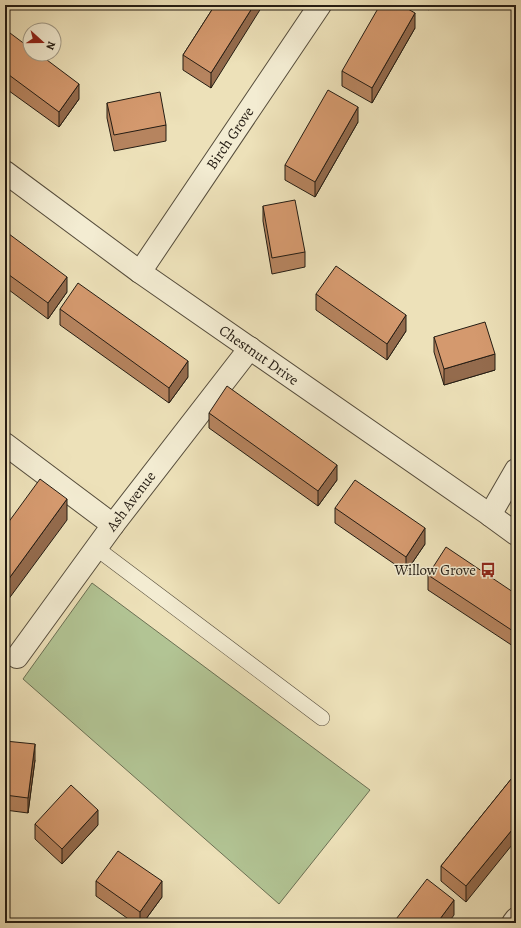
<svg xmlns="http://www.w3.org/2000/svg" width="521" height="928" viewBox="0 0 521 928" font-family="Alegreya,serif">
<rect width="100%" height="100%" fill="#ede1b9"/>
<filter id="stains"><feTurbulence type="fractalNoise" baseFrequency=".005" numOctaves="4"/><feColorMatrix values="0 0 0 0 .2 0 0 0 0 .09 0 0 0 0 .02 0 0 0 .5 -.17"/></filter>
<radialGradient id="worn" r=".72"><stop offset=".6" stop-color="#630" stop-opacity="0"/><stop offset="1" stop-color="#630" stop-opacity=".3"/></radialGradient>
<!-- green -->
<polygon fill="#b2c494" stroke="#6b7054" points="92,583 370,790 279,904 23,679"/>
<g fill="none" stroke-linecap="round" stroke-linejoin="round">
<defs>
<polyline id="lane" points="96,548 322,718"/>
<g id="street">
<polyline points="5,172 140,272 490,515 516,534"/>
<polyline points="140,272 320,5"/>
<polyline points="5,444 113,525"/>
<polyline points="490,515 516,470"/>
<polyline points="17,657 113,525 250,348"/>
<polyline points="513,923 516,919"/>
</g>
</defs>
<!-- lane casing -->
<use href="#lane" stroke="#564d3c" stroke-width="16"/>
<!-- street casing -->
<use href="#street" stroke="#564d3c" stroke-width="24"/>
<!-- lane -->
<use href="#lane" stroke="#f3ecd2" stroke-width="15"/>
<!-- street -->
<use href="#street" stroke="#f3ecd2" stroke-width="22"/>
</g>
<!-- wall -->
<g fill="#b6845f" stroke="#241c13">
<polygon points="215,5 211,88 183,70 183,55"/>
<polygon points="422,5 432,5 429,10"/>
<polygon points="415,28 372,103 342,86 342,71"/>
<polygon points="5,39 79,99 59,127 5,88"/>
<polygon points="107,103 166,125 166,141 114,151 107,118"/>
<polygon points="358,122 315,197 285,180 285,165"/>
<polygon points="263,206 305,252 305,267 272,274 263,221"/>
<polygon points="5,231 67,292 48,319 5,287"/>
<polygon points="316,294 406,331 387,360 316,310"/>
<polygon points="60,309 188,377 169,403 60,325"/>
<polygon points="434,337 495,370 444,385 434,352"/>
<polygon points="209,413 337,480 318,506 209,428"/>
<polygon points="335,508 425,544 406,572 335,523"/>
<polygon points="428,575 516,594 516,648 428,590"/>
<polygon points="5,741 35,760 28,813 5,810"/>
<polygon points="516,773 466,902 441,881 441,866"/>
<polygon points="35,824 98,825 62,864 35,839"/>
<polygon points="96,881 162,897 143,923 134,923 96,896"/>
</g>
<!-- shaded-wall -->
<g fill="#946b4d" stroke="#241c13">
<polygon points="254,5 263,5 211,88 211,73"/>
<polygon points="429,5 432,5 429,10"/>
<polygon points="415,13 415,28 372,103 372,88"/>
<polygon points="79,84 79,99 59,127 59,112"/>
<polygon points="358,107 358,122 315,197 315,182"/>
<polygon points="67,277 67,292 48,319 48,303"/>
<polygon points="406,315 406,331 387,360 387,344"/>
<polygon points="495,354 495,370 444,385 444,369"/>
<polygon points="188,361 188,377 169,403 169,388"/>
<polygon points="337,465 337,480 318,506 318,491"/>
<polygon points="67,499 67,520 5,604 5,584"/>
<polygon points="425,528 425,544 406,572 406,557"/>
<polygon points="35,744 35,760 28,813 28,798"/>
<polygon points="98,810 98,825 62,864 62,849"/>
<polygon points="516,825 516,840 466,902 466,886"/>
<polygon points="162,881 162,897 143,923 140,923 140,912"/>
<polygon points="454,900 454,915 448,923 437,923"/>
</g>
<!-- building -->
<g fill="#d4996e" stroke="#241c13">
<polygon points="215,5 254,5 211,73 183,55"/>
<polygon points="380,5 401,5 415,13 372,88 342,71"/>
<polygon points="10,33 30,48 30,54 39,54 79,84 59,112 5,72 5,39"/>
<polygon points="328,90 358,107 315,182 285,165"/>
<polygon points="160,92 166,125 114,135 107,103"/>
<polygon points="295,200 305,252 272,258 263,206"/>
<polygon points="5,231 67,277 48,303 5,272"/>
<polygon points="336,266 406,315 387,344 316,294"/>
<polygon points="78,283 188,361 169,388 60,309"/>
<polygon points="485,322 495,354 444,369 434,337"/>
<polygon points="227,386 337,465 318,491 209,413"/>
<polygon points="40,479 67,499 5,584 5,527"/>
<polygon points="355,480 425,528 406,557 335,508"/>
<polygon points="446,547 516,594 516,633 428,575"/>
<polygon points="5,741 35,744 28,798 5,795"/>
<polygon points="516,773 516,825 466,886 441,866"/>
<polygon points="71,785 98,810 62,849 35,824"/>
<polygon points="118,851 162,881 140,912 96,881"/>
<polygon points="427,879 454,900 437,923 393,923"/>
</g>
<!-- icons -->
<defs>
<symbol id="bus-bare" viewBox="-9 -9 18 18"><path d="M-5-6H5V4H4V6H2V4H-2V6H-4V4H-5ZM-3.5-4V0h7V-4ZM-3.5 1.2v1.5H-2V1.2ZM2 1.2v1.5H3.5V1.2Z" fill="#8f2418" stroke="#f3ecd2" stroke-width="2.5" paint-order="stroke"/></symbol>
</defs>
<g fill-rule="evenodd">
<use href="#bus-bare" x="477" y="559" width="22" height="22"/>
</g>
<g text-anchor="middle" stroke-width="3" stroke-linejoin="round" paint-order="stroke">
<!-- street labels -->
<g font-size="15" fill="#241c13" stroke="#f3ecd2">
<text transform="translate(230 138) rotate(-56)" y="5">Birch Grove</text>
<text transform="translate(259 355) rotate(35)" y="5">Chestnut Drive</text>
<text transform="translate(131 501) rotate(-53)" y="5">Ash Avenue</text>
</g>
<!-- poi labels -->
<g font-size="15" fill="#241c13" stroke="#f3ecd2" text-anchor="end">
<text x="476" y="575">Willow Grove</text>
</g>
</g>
<!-- margin -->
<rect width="521" height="928" fill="none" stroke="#ede1b9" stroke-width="20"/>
<rect x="6" y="6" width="509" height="916" fill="none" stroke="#241c13" stroke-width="2"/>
<rect x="10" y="10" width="501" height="908" fill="none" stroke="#241c13"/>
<!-- north arrow -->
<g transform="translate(42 42) rotate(111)"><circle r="19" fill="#f3ecd2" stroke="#a09986"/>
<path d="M0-3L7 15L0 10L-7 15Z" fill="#8f2418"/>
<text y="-6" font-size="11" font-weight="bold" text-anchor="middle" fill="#241c13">N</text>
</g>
<rect width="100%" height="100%" filter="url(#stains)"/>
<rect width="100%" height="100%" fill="url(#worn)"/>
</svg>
